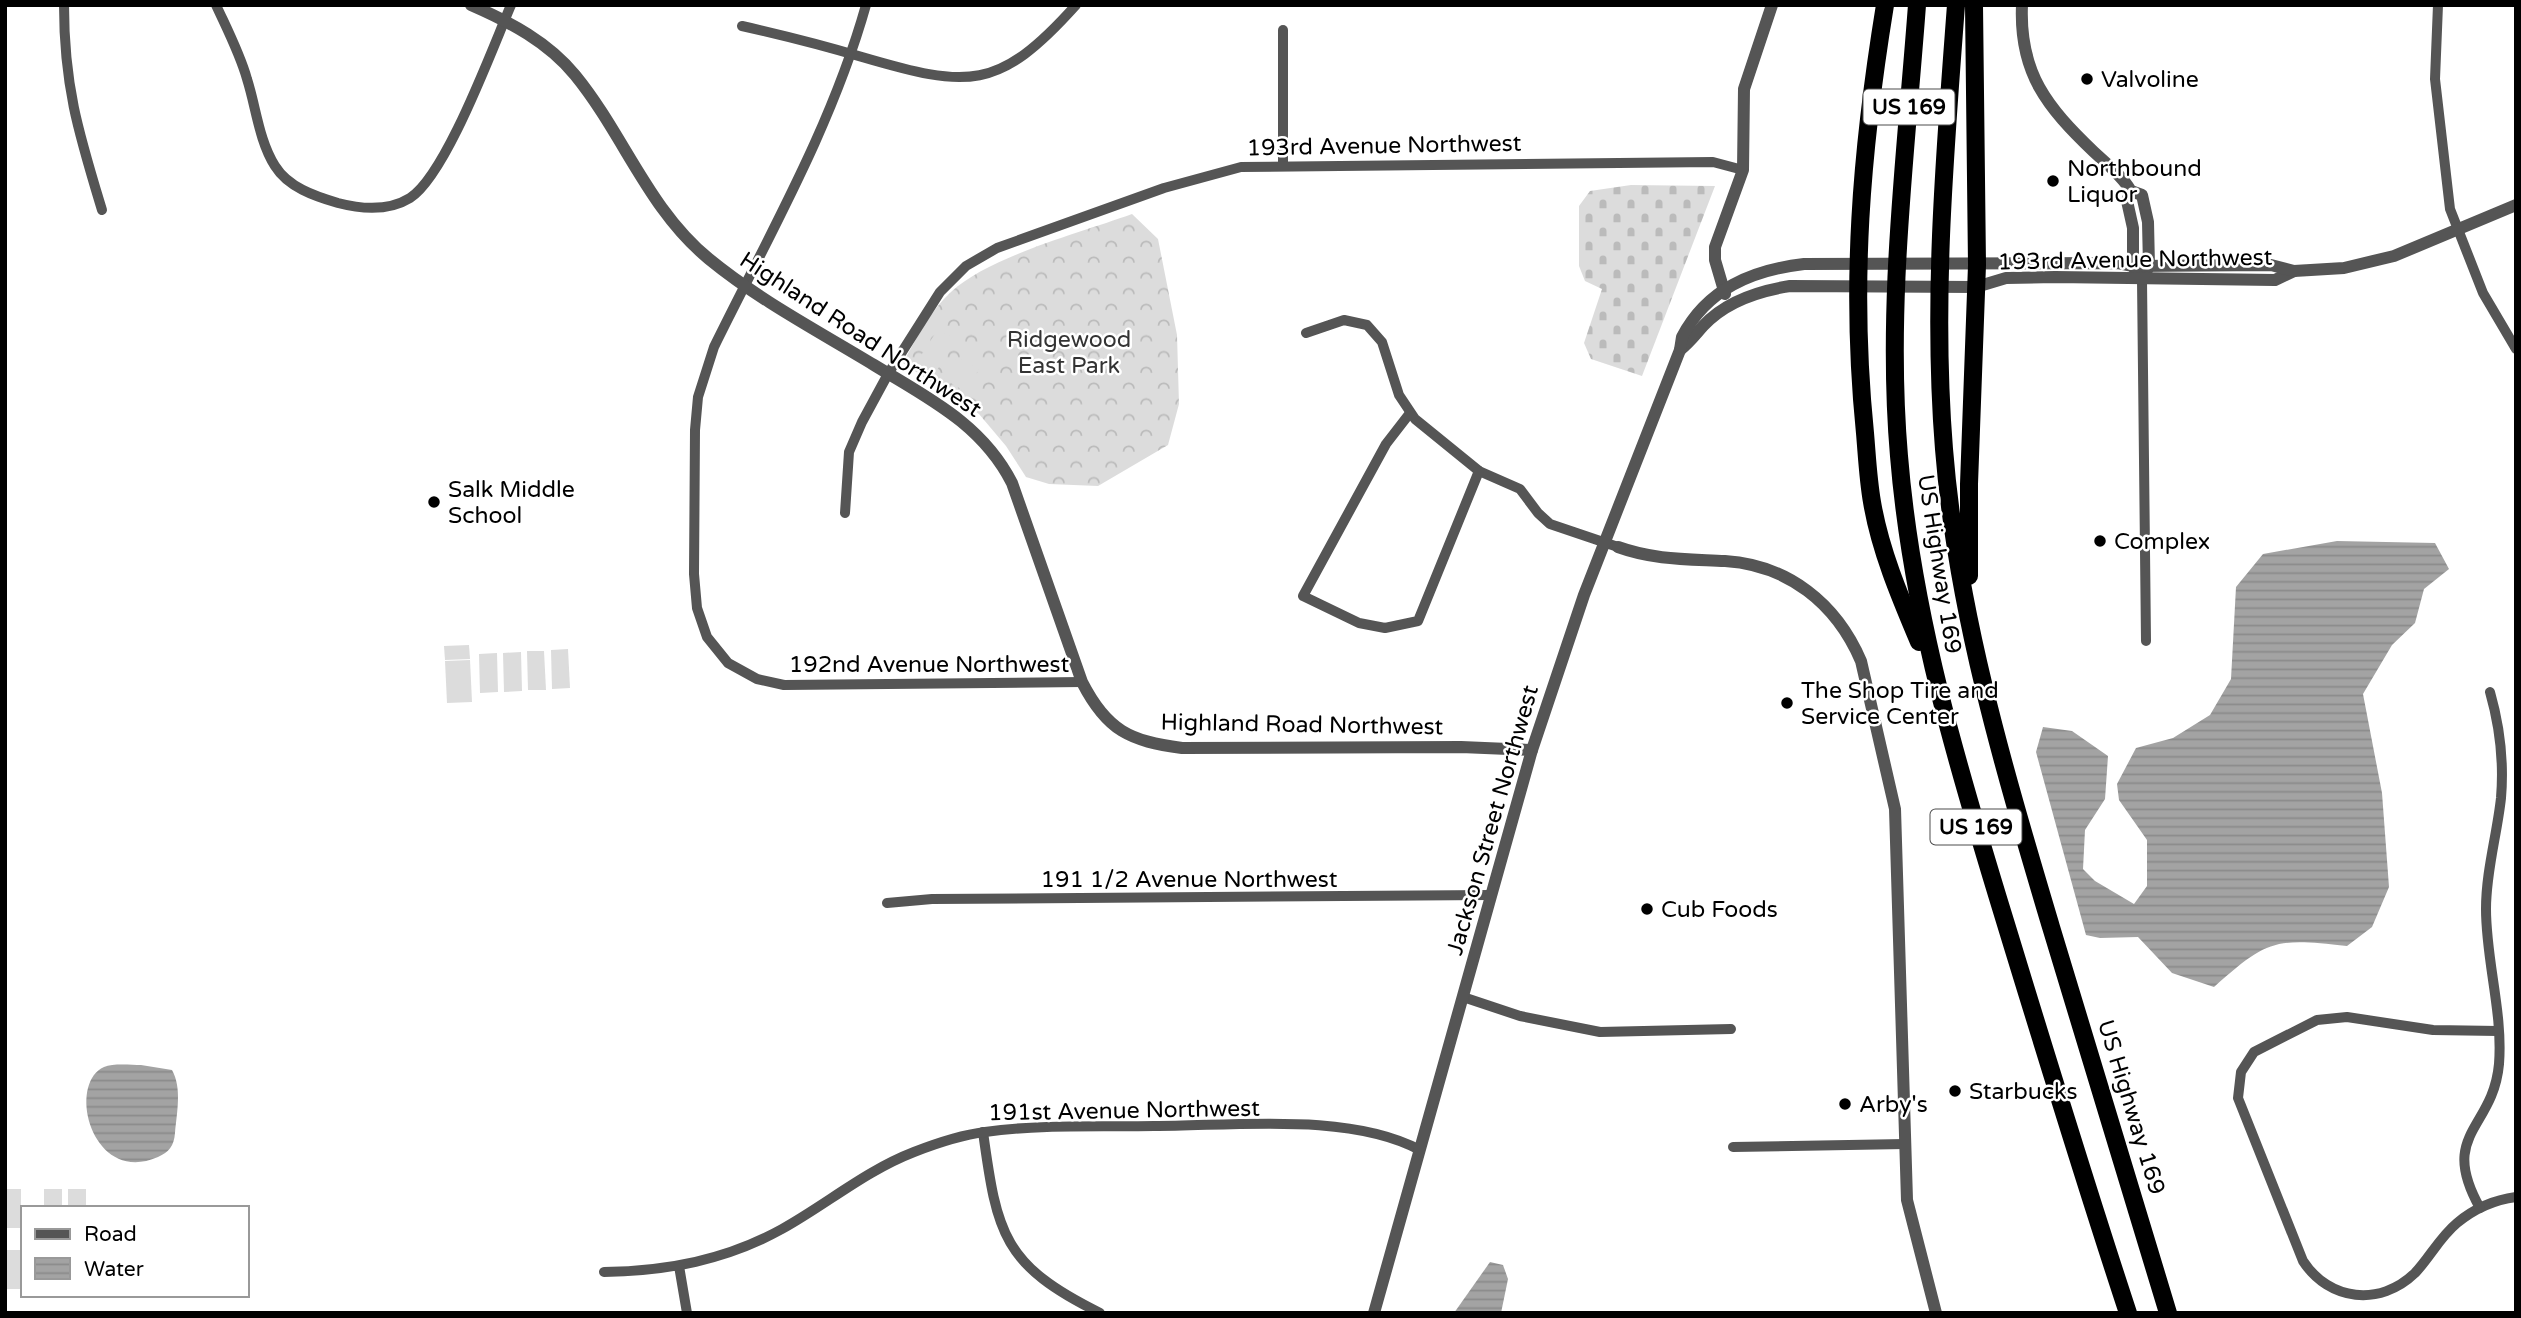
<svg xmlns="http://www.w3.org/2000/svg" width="2521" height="1318" viewBox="0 0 2521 1318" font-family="'Varela Round',sans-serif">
<defs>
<pattern id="forest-crowns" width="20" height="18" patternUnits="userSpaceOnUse" patternTransform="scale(1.75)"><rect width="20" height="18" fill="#dcdcdc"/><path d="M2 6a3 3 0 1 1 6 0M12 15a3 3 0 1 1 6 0" fill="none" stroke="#bbb"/></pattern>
<pattern id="cemetery-stones" width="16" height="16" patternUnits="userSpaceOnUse" patternTransform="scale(1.75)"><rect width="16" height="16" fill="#dcdcdc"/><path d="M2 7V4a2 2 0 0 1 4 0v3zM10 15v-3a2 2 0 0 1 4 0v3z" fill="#bbb"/></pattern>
<pattern id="water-rules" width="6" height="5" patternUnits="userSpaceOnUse" patternTransform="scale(1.75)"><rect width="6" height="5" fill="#a3a3a3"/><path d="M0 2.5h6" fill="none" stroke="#8b8b8b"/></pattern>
</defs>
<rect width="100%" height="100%" fill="#fff"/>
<!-- forest -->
<path fill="url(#forest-crowns)" d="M1132,214L1158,239L1177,335L1179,404L1168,445L1098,486L1049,484L1026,477L1006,446L979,414L903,363C916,339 930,311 951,292C990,256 1080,233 1132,214Z"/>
<!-- cemetery -->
<polygon fill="url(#cemetery-stones)" points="1631,185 1715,186 1642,376 1591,359 1584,343 1602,289 1585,281 1579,266 1579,206 1590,191"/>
<!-- pitch -->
<g fill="#dcdcdc">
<polygon points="938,329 956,340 934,375 916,363"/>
<polygon points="957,357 979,369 966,392 944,379"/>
<polygon points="469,645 470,659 445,660 444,646"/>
<polygon points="568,649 570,688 552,689 551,650"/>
<polygon points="527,651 544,651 546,690 528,690"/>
<polygon points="521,652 522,691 504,692 503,653"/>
<polygon points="497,653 498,692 480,693 479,654"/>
<polygon points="470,660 472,702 447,703 445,661"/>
<rect x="5" y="1189" width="16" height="39"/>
<rect x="44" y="1189" width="18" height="19"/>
<rect x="68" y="1189" width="18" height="19"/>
<polygon points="5,1250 21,1250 20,1289 5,1289"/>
</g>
<!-- water -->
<g fill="url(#water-rules)">
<path d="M2337,541L2435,543L2449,569L2424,589L2415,623L2392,645L2363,694L2382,793L2389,887L2372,927L2347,946C2275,938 2268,939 2214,987L2172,973L2138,937L2100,938L2086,935L2036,752L2043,727L2072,731L2108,756L2105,799L2085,830L2083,869L2095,881L2134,904L2147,886V840L2119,800L2117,784L2136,748L2173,738L2210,715L2231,679L2236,587L2263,554Z"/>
<path d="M141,1065L172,1070C182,1088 177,1112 175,1133C174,1146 169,1152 158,1157C92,1186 66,1084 104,1067C113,1063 131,1065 141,1065Z"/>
<polygon points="1490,1262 1503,1265 1508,1279 1501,1313 1454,1313"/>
</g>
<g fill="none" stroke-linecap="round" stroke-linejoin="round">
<!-- minor -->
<g stroke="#555" stroke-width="10">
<path d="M64,5C64,87 79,134 102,210"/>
<path d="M216,5C227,29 240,54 247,79C256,107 259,141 275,166C288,187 314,196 338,203C361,209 389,211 410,198C446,175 492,49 511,5"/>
<path d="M866,5C832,126 769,235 714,347L698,397L695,430L694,574L697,608L707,637L728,663L757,679L784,685L1082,682"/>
<polyline points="2438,5 2435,79 2450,209 2483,293 2516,349"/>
<path d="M742,26C782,35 822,45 862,57C968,88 998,92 1076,5"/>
<polyline points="1283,30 1283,165"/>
<polyline points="2142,280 2146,641"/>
<polyline points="1306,333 1344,320 1367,325 1382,342 1399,395 1415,419 1479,471 1520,489 1538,513 1550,524 1618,547"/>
<polyline points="1410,413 1386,444 1303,596 1359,623 1385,628 1418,621 1479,471"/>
<polyline points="845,513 849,452 862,422 888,374 940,292 966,266 997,248 1164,188 1241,167 1713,162 1743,170"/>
<polyline points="887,903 932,899 1491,895"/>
<polyline points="1463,997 1520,1016 1600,1032 1731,1029"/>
<path d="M2498,1031L2433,1030L2347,1017L2317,1020L2254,1052L2241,1072L2238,1098L2303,1261C2329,1301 2380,1307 2415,1273C2430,1257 2440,1237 2457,1223C2475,1208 2493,1200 2516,1197"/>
<path d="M983,1132C997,1234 1003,1265 1100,1313"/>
<polyline points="1733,1147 1905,1144"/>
<path d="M2480,1208C2438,1133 2493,1130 2499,1064C2503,1012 2486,961 2486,909C2486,871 2497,835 2501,798C2504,762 2500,727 2490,692"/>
<polyline points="679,1266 687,1313"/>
<path d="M604,1272C667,1271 726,1260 782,1229C827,1204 865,1171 914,1152C937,1143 961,1135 985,1132C1041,1124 1098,1127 1154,1126C1234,1126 1349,1112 1420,1150"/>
</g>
<!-- tertiary -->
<g stroke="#555" stroke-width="12">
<path d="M471,5C510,22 548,42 575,75C624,135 648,209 709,259C759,300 818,331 874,365C928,398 982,424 1012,483L1082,682C1107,731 1130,741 1182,748L1461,747L1532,750"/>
<path d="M2022,5C2019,73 2047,107 2094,152C2107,164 2122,176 2131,191L2142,195L2148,222L2149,266L2146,272"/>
<polyline points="2131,191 2127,201 2133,228 2133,266 2136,272"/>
<polyline points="1725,294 1715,260 1715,247 1743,170 1744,89 1772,5"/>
<path d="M1680,350C1690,342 1695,335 1703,326C1726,301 1758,291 1790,286L1976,287L2006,278L2055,277L2275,280L2294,271"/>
<path d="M1618,547C1654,560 1687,559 1725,561C1788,565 1836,603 1861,661L1895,809L1907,1200L1936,1313"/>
<path d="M1374,1313L1532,750L1584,595L1680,350L1682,337C1707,289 1752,270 1804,264L2118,263L2133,266L2271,265L2294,271L2344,268L2394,256L2516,205"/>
</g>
<!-- motorway -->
<g stroke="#000" stroke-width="18">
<path d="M1885,5C1861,152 1850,285 1865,433C1867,456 1868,479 1872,502C1880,550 1900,597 1919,642"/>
<path d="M1917,5C1906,154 1886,306 1899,456C1912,616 1958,768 2005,921C2045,1052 2085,1183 2128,1313"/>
<path d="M1956,5C1945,152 1932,301 1944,449C1957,613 2004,769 2051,927C2090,1055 2129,1184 2168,1313"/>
<polyline points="1969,576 1969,484 1977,265 1974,5"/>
</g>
</g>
<!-- markers -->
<g fill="#000" stroke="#fff" stroke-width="2.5">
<circle cx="2087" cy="79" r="7"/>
<circle cx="2053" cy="181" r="7"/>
<circle cx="434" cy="502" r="7"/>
<circle cx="2100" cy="541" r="7"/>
<circle cx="1787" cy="703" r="7"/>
<circle cx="1647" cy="909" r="7"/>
<circle cx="1955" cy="1091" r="7"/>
<circle cx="1845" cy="1104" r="7"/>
</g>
<g text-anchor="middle" stroke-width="5" stroke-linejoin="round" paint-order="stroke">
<!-- shield labels -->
<g fill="#fff" stroke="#4c4c4c" stroke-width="2">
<rect x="1863.5" y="89.5" width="91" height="35" rx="5"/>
<rect x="1930.5" y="809.5" width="91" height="35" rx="5"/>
</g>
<g font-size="21" font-weight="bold" fill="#000">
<text x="1909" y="114">US 169</text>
<text x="1976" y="834">US 169</text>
</g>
<!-- poi labels -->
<g font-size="23" fill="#000" stroke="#fff" text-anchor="start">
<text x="2101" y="87">Valvoline</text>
<text x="2067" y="176">Northbound<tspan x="2067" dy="26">Liquor</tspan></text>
<text x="448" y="497">Salk Middle<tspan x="448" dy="26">School</tspan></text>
<text x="2114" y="549">Complex</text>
<text x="1801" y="698">The Shop Tire and<tspan x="1801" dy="26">Service Center</tspan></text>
<text x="1661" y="917">Cub Foods</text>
<text x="1969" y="1099">Starbucks</text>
<text x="1859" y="1112">Arby's</text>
</g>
<!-- street labels -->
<g font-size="23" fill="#000" stroke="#fff">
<text transform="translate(1384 145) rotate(-1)" y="8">193rd Avenue Northwest</text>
<text transform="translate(2135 259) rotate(-1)" y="8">193rd Avenue Northwest</text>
<text transform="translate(861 334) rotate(33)" y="8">Highland Road Northwest</text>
<text transform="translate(1940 564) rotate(81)" y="8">US Highway 169</text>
<text x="929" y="672">192nd Avenue Northwest</text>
<text transform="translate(1302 724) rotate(1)" y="8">Highland Road Northwest</text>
<text transform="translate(1492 820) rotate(-74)" y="8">Jackson Street Northwest</text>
<text x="1189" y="887">191 1/2 Avenue Northwest</text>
<text transform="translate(2132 1107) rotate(73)" y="8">US Highway 169</text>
<text transform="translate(1124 1110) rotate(-1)" y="8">191st Avenue Northwest</text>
</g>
<!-- park labels -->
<g font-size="23" fill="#333" stroke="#fff">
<text x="1069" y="347">Ridgewood<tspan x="1069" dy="26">East Park</tspan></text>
</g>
</g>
<!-- border -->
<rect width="2521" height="1318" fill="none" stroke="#000000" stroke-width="14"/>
<!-- legend -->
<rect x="21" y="1206" width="228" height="91" fill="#ffffff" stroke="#999999" stroke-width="2"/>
<rect x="35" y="1229" width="35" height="10" fill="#555555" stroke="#999999" stroke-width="2"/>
<text x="84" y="1241" font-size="21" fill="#000000">Road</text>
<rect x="35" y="1258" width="35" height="21" fill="url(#water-rules)" stroke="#999999" stroke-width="2"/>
<text x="84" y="1276" font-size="21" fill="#000000">Water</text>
</svg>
